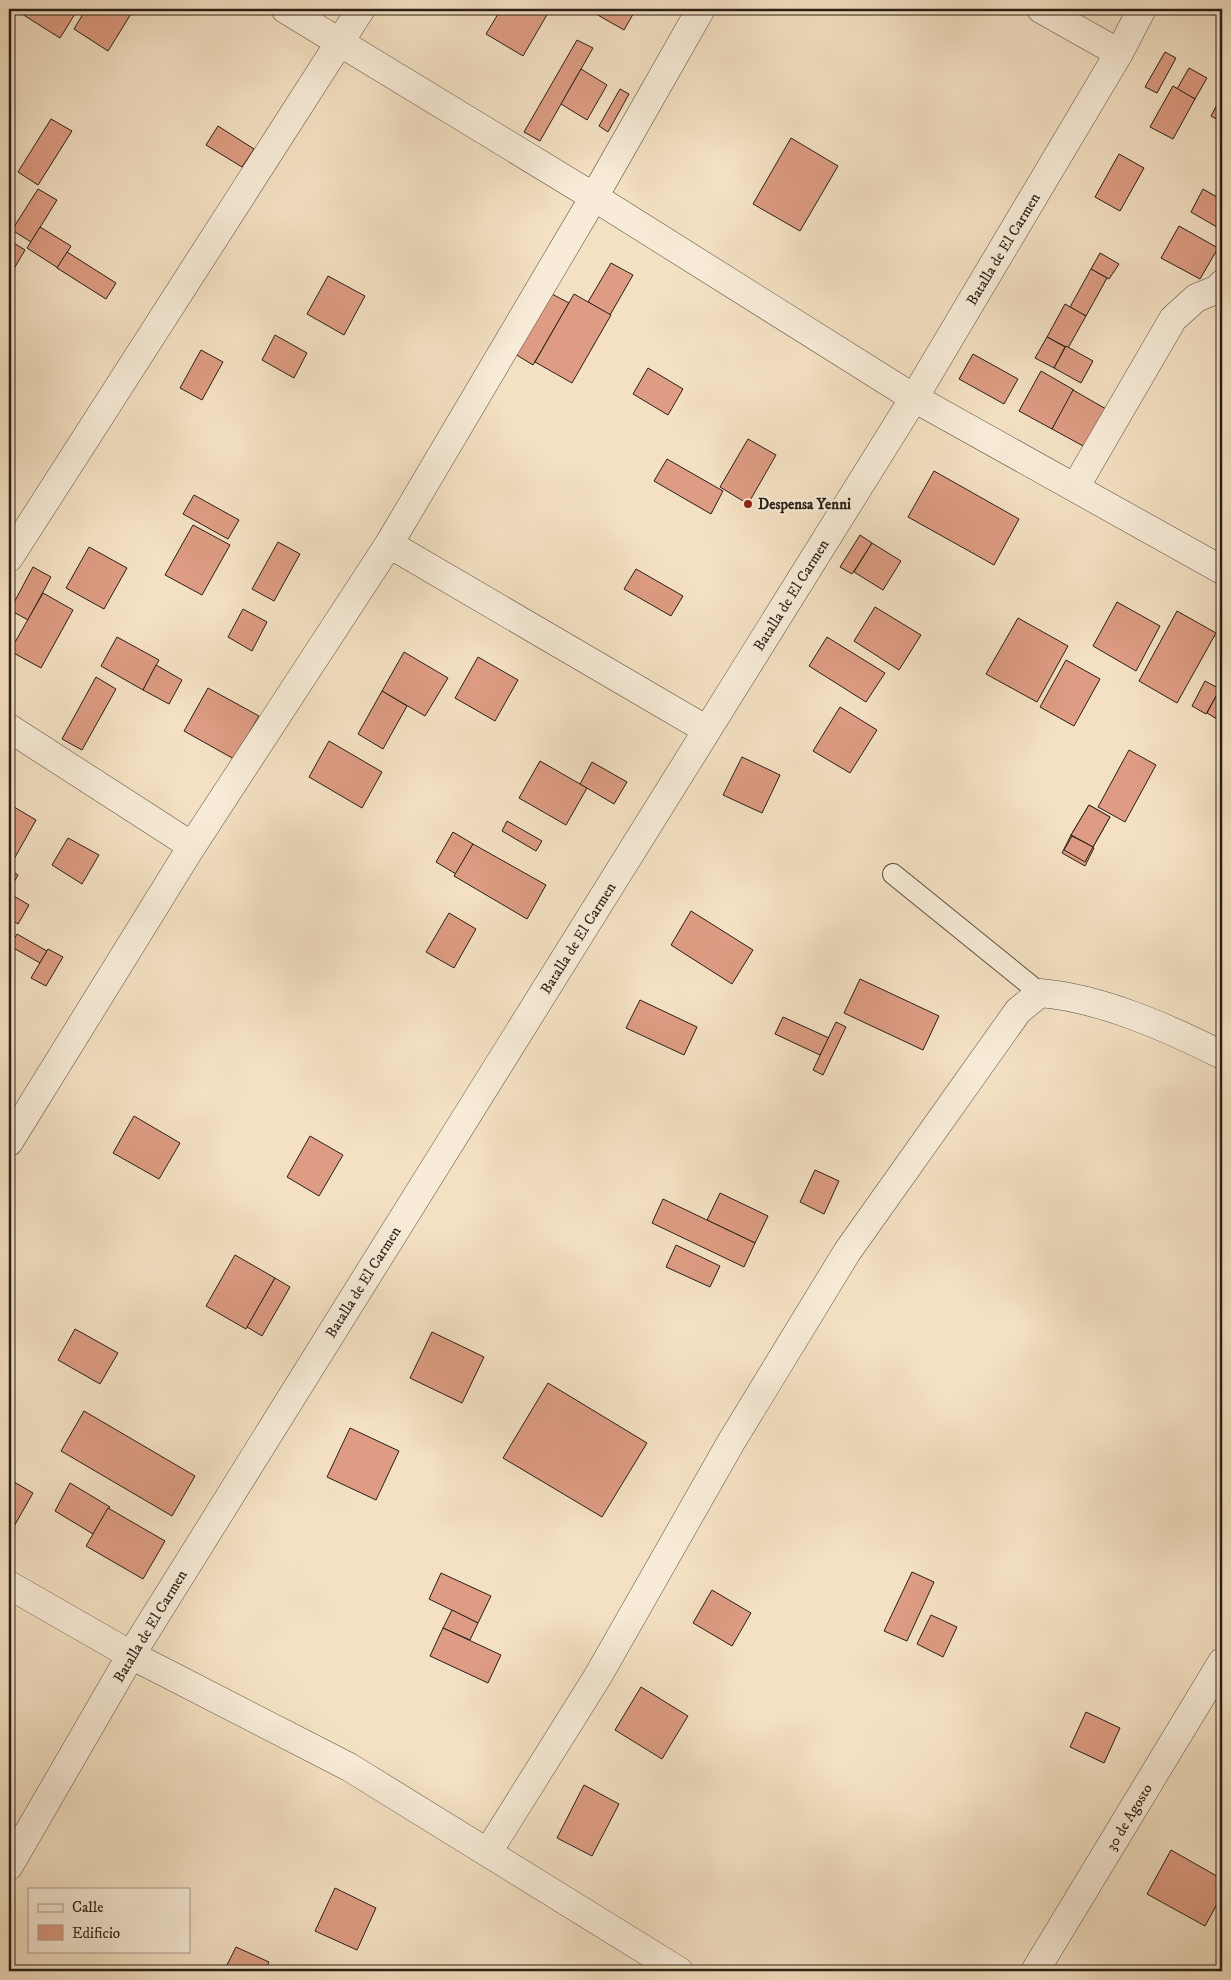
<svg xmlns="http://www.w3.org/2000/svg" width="1231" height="1980" viewBox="0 0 1231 1980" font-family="'IM FELL DW Pica',serif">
<rect width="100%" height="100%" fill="#f4e1c3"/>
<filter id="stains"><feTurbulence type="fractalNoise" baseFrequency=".004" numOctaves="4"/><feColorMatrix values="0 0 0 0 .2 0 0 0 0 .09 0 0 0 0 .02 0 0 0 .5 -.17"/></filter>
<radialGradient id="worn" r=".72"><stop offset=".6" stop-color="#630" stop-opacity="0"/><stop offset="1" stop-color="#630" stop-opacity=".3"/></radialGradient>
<!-- building -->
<g fill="#dd9c83" stroke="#281f16">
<polygon points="14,9 78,9 60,38"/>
<polygon points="86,9 134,9 108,51 74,29"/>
<polygon points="501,9 541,9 548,13 523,56 486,34"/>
<polygon points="599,9 636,9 624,30 596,14"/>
<polygon points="577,40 593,48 540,141 524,132"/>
<polygon points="1165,52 1176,58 1157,93 1145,87"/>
<polygon points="1189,68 1207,78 1195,99 1177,89"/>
<polygon points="581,69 607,85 587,120 561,104"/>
<polygon points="1173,86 1195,99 1173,139 1150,127"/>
<polygon points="620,89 629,94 608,132 599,126"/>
<polygon points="1222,95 1222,122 1211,116"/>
<polygon points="51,119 72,131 38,185 18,172"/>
<polygon points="218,126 254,149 242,167 206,145"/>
<polygon points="791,138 838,166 800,231 753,204"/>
<polygon points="1119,154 1144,168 1120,211 1095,197"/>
<polygon points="38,189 57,200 31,242 12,230"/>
<polygon points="1203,189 1222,200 1222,230 1191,212"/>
<polygon points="1179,226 1218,248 1200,279 1161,258"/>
<polygon points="40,227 71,246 58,268 27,248"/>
<polygon points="9,240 25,250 9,277"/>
<polygon points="67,252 116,283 106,299 57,268"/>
<polygon points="1100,253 1119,264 1109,279 1091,269"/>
<polygon points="611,263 633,275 610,315 588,302"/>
<polygon points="1091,269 1107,278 1086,316 1070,307"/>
<polygon points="328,276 365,296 344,335 307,314"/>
<polygon points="550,293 569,303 533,365 515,354"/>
<polygon points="574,294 611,315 572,383 535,362"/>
<polygon points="1065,304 1086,316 1068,348 1047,337"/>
<polygon points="275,335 307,353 294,378 262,360"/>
<polygon points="1047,337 1065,347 1054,368 1035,358"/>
<polygon points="1066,346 1093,361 1081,383 1054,368"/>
<polygon points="201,350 223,362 202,400 180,388"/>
<polygon points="973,354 1018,379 1004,404 959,379"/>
<polygon points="648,368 683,389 668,415 633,394"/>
<polygon points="1041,371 1074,390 1052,429 1019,411"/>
<polygon points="1073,390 1106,409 1085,447 1052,429"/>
<polygon points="748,439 776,455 748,504 720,487"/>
<polygon points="667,459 723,491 711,514 654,481"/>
<polygon points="934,471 1019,519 994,565 908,517"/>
<polygon points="194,495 239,520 228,539 183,514"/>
<polygon points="193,525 230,545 202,595 165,575"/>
<polygon points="860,535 872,543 852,574 840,567"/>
<polygon points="278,542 300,554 274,601 252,589"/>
<polygon points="872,543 901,561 883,590 854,572"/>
<polygon points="89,547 127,568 104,609 66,588"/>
<polygon points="33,567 51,577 28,620 10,610"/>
<polygon points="636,569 683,596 671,616 624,589"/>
<polygon points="43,593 73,610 41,668 10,651"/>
<polygon points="1117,602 1160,626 1136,671 1093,646"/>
<polygon points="875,607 921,635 899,670 854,641"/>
<polygon points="243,609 267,622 252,651 228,637"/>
<polygon points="1177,611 1216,633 1177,703 1139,681"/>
<polygon points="1018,618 1068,646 1037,702 986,674"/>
<polygon points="117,637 159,660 143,690 101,666"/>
<polygon points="827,637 885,673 866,702 809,666"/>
<polygon points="404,652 448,678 425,716 382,691"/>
<polygon points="478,657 518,680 495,721 455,698"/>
<polygon points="1066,660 1100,679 1074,726 1040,707"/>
<polygon points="156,665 182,680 169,704 143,690"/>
<polygon points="96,677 116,689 82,750 62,739"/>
<polygon points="1205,681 1220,689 1206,714 1192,706"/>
<polygon points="208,688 259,716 234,759 184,731"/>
<polygon points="1220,689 1222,691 1222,722 1207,713"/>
<polygon points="382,691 407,706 383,749 358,734"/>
<polygon points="840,707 877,730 850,773 813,751"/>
<polygon points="329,741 382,772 362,808 309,777"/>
<polygon points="1129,750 1156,765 1125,822 1098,807"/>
<polygon points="742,757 780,775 762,813 723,795"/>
<polygon points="540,761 587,788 566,825 519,798"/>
<polygon points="592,762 627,782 614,804 580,784"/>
<polygon points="9,804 36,820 14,859 9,855"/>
<polygon points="1089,805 1110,817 1093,847 1071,835"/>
<polygon points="1089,805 1110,817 1093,847 1071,835"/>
<polygon points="507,821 542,841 536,851 502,831"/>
<polygon points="453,832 473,844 456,874 436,862"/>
<polygon points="1071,835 1094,848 1085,866 1062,853"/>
<polygon points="1072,836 1093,847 1085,862 1064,850"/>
<polygon points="68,838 99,855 82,884 52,865"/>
<polygon points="473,844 546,885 527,919 454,876"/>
<polygon points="9,869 18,875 9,891"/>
<polygon points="9,893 29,905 18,924 9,918"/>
<polygon points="691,911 753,950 732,984 671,945"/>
<polygon points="449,913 476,929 454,968 426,952"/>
<polygon points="17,934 47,951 40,963 10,946"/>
<polygon points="48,949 63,957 46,986 31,978"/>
<polygon points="860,979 939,1016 923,1050 844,1013"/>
<polygon points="640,1000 697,1027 684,1055 626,1028"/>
<polygon points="783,1017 829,1038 820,1055 775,1034"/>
<polygon points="836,1022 846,1027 823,1075 813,1070"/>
<polygon points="134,1116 180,1143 159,1179 113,1153"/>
<polygon points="310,1136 343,1155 319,1196 287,1177"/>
<polygon points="815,1170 839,1181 824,1214 800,1202"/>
<polygon points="720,1193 768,1216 755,1243 707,1220"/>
<polygon points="663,1199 755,1243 744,1267 652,1223"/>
<polygon points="676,1245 720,1266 710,1287 666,1267"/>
<polygon points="235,1255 275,1278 246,1329 206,1306"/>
<polygon points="275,1278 290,1287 262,1336 247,1327"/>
<polygon points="75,1329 118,1353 100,1384 58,1360"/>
<polygon points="432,1332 484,1357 462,1403 410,1378"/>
<polygon points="9,1357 15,1361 9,1372"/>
<polygon points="548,1383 647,1443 602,1517 503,1458"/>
<polygon points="84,1411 195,1476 172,1516 61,1451"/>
<polygon points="350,1428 399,1451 376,1500 327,1477"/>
<polygon points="9,1479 33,1493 9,1535"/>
<polygon points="70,1483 110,1507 93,1534 55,1511"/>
<polygon points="108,1508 165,1541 143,1579 86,1546"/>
<polygon points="912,1572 934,1582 907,1641 884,1631"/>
<polygon points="441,1573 491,1596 478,1623 429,1599"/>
<polygon points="712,1590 751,1613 732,1646 693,1623"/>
<polygon points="452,1610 478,1623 470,1640 443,1628"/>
<polygon points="931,1615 957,1627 943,1657 917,1644"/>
<polygon points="443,1628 501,1655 488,1683 430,1656"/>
<polygon points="641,1687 688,1716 662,1759 615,1730"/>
<polygon points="1086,1712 1120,1728 1104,1763 1070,1747"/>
<polygon points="584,1785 619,1804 592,1856 557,1838"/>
<polygon points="1171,1850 1222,1879 1222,1895 1205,1926 1147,1894"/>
<polygon points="335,1888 376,1908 357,1950 315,1931"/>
<polygon points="236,1947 269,1962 265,1971 224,1971"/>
</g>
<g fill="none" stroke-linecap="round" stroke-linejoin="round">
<defs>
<polyline id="lane" points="893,874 1040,993"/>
<g id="street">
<polyline points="285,9 594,197 914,398 1222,570"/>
<polyline points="1041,9 1119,53"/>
<polyline points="1076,486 1173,319 1196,298 1218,289 1222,284"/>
<polyline points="389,544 594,197 701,9"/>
<polyline points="9,558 361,9"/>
<polyline points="9,728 192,846"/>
<polyline points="9,1142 192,846 389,544 707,730"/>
<polyline points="9,1585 131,1655 349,1767 679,1971"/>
<path d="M488,1852L598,1676L730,1444L847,1252L1018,1011L1040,993C1101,998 1168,1028 1222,1055"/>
<polyline points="9,1866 131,1655 914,398 1119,53 1142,9"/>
<polyline points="1035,1971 1222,1662"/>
</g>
</defs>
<!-- lane casing -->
<use href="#lane" stroke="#5b5041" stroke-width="22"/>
<!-- street casing -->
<use href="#street" stroke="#5b5041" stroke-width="29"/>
<!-- lane -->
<use href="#lane" stroke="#f8ecd8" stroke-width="20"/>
<!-- street -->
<use href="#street" stroke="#f8ecd8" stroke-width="28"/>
</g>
<!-- markers -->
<circle fill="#8f2418" stroke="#f8ecd8" stroke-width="2" cx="748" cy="504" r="5"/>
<g text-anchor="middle" stroke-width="4.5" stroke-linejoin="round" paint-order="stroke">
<!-- street labels -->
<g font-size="15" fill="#281f16" stroke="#f8ecd8">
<text transform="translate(1003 249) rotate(-59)" y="5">Batalla de El Carmen</text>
<text transform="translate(791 595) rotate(-58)" y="5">Batalla de El Carmen</text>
<text transform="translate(578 938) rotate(-58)" y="5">Batalla de El Carmen</text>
<text transform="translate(363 1282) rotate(-58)" y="5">Batalla de El Carmen</text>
<text transform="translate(150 1626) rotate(-59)" y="5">Batalla de El Carmen</text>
<text transform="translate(1129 1817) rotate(-59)" y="5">30 de Agosto</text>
</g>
<!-- poi labels -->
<g font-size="15" font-weight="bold" fill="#281f16" stroke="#f8ecd8" text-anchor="start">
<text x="758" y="509">Despensa Yenni</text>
</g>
</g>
<!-- margin -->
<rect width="1231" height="1980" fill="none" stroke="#f4e1c3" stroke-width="30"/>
<rect x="10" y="10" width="1211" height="1960" fill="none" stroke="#281f16" stroke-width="2.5"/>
<rect x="15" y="15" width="1201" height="1950" fill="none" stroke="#281f16"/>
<!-- legend -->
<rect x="28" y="1888" width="162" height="65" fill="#f8ecd8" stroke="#a59a8a"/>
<rect x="38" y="1904" width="25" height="8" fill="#f8ecd8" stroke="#a59a8a"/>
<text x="72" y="1912" font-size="15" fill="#281f16">Calle</text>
<rect x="38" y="1925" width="25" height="15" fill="#dd9c83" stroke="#a59a8a"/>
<text x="72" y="1938" font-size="15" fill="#281f16">Edificio</text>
<rect width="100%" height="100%" filter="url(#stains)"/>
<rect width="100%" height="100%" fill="url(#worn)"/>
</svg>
